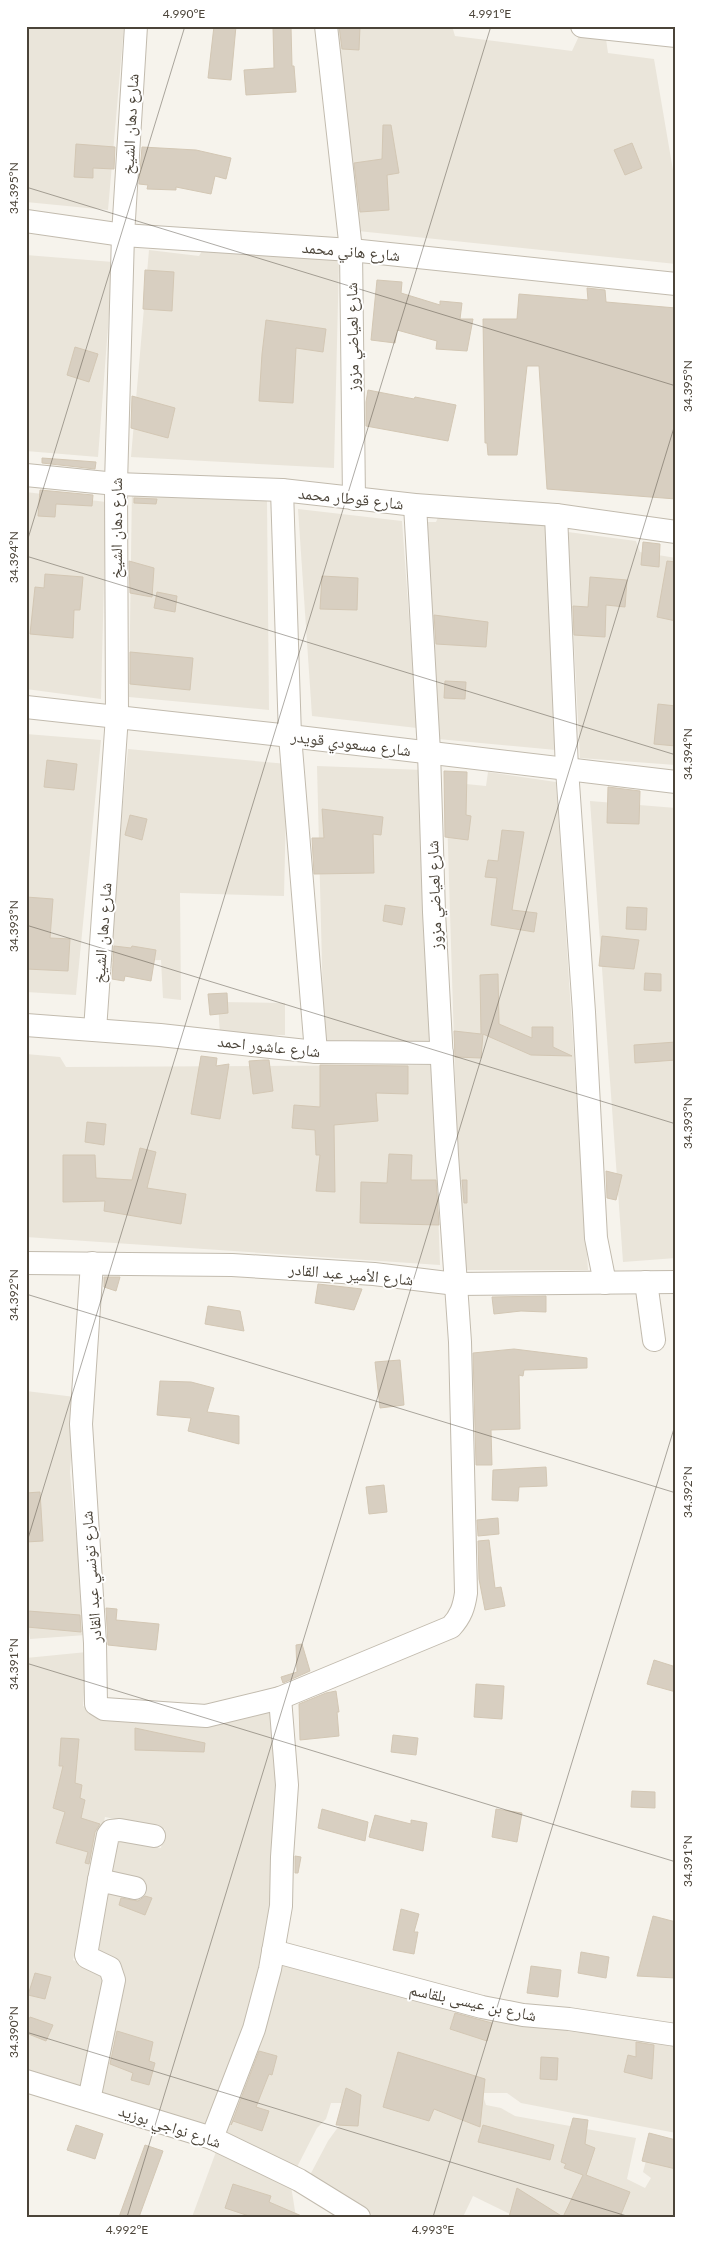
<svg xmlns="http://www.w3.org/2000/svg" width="702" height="2243" viewBox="0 0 702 2243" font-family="Lato,'Noto Naskh Arabic',sans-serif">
<rect width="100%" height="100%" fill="#f6f3ec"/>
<!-- residential -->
<g fill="#eae5da">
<polygon points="26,26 124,26 108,210 26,202"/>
<polygon points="336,26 452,26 455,36 572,51 579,36 606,39 608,53 654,59 676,188 676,264 358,231"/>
<polygon points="206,244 339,260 334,468 131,457 149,250 199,256"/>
<polygon points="26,255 113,262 98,457 26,451"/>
<polygon points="132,487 267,501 269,710 129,697"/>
<polygon points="26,492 106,502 101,699 26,689"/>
<polygon points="298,509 402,521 417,728 312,716"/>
<polygon points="439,515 547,525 556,750 438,739 424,522 436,522"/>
<polygon points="568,532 636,541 640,552 676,558 676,765 580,758"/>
<polygon points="26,734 101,740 76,995 26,992"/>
<polygon points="128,749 287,764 284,896 180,893 181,1000 163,998 161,960 108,962"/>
<polygon points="317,766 424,770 431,1042 324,1044"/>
<polygon points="488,772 556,782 588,1270 461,1270 446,782 486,786"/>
<polygon points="590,801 676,808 676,1258 623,1262"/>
<polygon points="218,1002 285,1003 285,1035 220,1035"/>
<polygon points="26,1054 60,1057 66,1067 433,1065 440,1265 26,1237"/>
<polygon points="26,1391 75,1397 70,1473 86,1635 30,1639 26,1611"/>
<polygon points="87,1652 83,1706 103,1715 273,1709 277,1755 272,1904 263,1966 245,2028 208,2128 98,2093 123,1987 93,1949 105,1893 142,1899 140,1879 110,1873 116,1841 161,1848 165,1829 105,1817 73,1960 106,1978 82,2089 26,2072 26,1658"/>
<polygon points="280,1962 567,2027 676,2044 676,2133 521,2103 507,2093 482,2093 486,2105 501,2108 515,2116 636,2138 627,2179 645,2188 651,2178 643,2172 651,2142 676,2148 676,2217 516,2217 473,2196 463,2217 375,2217 310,2175 328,2141 341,2123 342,2103 331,2103 326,2119 317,2128 296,2169 223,2130"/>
<polygon points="217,2149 291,2186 296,2217 192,2217"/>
</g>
<!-- building -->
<g fill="#d8cfc1" stroke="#d3c7b4">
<polygon points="214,26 236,26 231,80 208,78"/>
<polygon points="339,26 360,26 359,50 342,49"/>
<polygon points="273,27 291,27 292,66 294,66 296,92 246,95 244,70 274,68"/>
<polygon points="383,125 391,125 399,173 387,175 389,210 360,212 354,163 382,159"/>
<polygon points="632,143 642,168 625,175 614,150"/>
<polygon points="76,144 115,147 114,169 93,168 93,178 74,177"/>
<polygon points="142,147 196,150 231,158 226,179 215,176 211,194 176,187 176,190 147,189 148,185 139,184"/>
<polygon points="145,270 174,272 172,311 143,309"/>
<polygon points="377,280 402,282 401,293 440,305 440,301 462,303 460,319 473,319 467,351 436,349 437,341 397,330 395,343 371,340"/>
<polygon points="587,288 605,290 606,302 676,308 676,499 547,489 539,366 527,366 517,455 488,455 487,443 485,443 483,319 517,319 519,294 588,300"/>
<polygon points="266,320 326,329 323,352 296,348 293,403 259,401 262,354"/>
<polygon points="75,347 98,354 89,382 67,375"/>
<polygon points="368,390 414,399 415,397 456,405 448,441 366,426 366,402"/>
<polygon points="132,396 175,408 168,438 131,428"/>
<polygon points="42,458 96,462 95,469 42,463"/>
<polygon points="40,490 93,495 92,506 56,504 55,517 38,516"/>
<polygon points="134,498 157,499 156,504 134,503"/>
<polygon points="643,542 660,544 659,567 641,565"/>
<polygon points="129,561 154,568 152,597 130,593"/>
<polygon points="667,561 676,562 676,621 657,617"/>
<polygon points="45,574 83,577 80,610 74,610 73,638 30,634 35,587 44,588"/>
<polygon points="322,576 358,578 357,610 320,609"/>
<polygon points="590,577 627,580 625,607 606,605 605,637 574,635 573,606 588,607"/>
<polygon points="157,592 177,596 175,612 154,608"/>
<polygon points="434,615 488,622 486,647 436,644"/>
<polygon points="130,652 193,658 190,690 130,684"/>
<polygon points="445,681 466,682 465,699 444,698"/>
<polygon points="658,704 676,706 676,746 654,744"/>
<polygon points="47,760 77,764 74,790 44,787"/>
<polygon points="444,771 467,772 466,815 471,816 468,840 445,837"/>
<polygon points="608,787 640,791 639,824 607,823"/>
<polygon points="322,809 383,817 381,835 373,834 374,873 314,874 312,838 324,838"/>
<polygon points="130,815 147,819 142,840 125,835"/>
<polygon points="502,830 524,832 512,910 537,913 534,932 491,925 497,878 485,877 488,860 498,861"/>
<polygon points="26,897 53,899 50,938 70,939 68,971 26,969"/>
<polygon points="385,905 405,908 402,925 383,921"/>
<polygon points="627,907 647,908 646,930 626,929"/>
<polygon points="602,936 639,940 634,969 599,966"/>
<polygon points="114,946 131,948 132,946 156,950 151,981 125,976 124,981 112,979"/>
<polygon points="645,973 661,974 661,991 644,990"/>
<polygon points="498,974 499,1024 532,1038 532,1027 553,1027 553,1047 572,1056 531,1055 483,1034 481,1058 455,1057 454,1031 481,1034 480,975"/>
<polygon points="227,993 228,1013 210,1015 208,994"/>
<polygon points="676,1042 676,1060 635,1063 634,1045"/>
<polygon points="201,1056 217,1058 216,1066 229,1064 220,1119 191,1114"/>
<polygon points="264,1060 269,1060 273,1091 253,1094 249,1061"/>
<polygon points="320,1065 408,1066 408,1094 376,1093 378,1121 334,1125 335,1192 316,1191 320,1155 316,1155 315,1130 292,1128 294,1105 320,1107"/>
<polygon points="87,1122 106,1124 104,1145 85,1142"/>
<polygon points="140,1148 156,1152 147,1188 186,1194 181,1224 104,1211 105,1201 63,1202 63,1155 95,1155 96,1178 132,1180"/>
<polygon points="389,1154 412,1155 411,1180 436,1180 439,1225 360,1223 361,1182 387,1183"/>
<polygon points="606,1171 622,1175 616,1200 607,1198"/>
<polygon points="462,1180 467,1180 467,1203 464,1203"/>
<polygon points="104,1277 120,1277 116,1291 104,1287"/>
<polygon points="318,1284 362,1289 354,1310 315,1303"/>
<polygon points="546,1296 546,1312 521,1311 494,1314 492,1297"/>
<polygon points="208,1306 240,1311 244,1331 205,1324"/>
<polygon points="514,1349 587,1358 587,1368 524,1370 523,1376 519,1375 520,1429 491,1430 492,1465 476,1465 473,1353"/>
<polygon points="400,1360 404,1405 380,1408 375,1362"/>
<polygon points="160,1381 191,1382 214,1388 207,1412 239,1416 239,1444 188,1431 191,1418 157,1415"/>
<polygon points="546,1467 547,1486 519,1487 518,1501 492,1500 493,1470"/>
<polygon points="384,1485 387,1512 369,1514 366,1487"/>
<polygon points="40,1492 43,1541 26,1542 26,1493"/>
<polygon points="498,1518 499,1534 478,1536 477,1520"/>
<polygon points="489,1540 495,1588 501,1587 505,1606 485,1610 479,1579 478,1541"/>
<polygon points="106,1608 117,1609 116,1620 159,1624 156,1650 108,1645"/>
<polygon points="28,1611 80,1615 81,1632 27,1627"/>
<polygon points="302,1644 310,1671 283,1683 281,1677 297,1672 296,1645"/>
<polygon points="654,1660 676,1667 676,1692 647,1684"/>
<polygon points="476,1684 504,1686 502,1719 474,1717"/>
<polygon points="336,1691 339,1712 337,1712 339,1736 300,1740 299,1704 326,1693"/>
<polygon points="135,1728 205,1743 204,1752 135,1750"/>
<polygon points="393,1735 418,1738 416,1755 391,1752"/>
<polygon points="61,1738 79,1739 75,1783 82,1785 80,1798 85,1800 81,1818 100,1824 95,1832 89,1864 85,1863 88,1852 56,1843 65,1812 53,1808 63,1766 59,1766"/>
<polygon points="632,1791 655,1792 655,1808 631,1807"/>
<polygon points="322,1809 368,1822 365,1841 318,1828"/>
<polygon points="496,1809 522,1813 517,1842 492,1837"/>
<polygon points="375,1815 411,1824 411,1820 427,1823 423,1851 369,1837"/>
<polygon points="295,1856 301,1857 298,1873 295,1873"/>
<polygon points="145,1896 152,1898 145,1915 119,1905 121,1898 138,1901"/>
<polygon points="401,1909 419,1914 414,1932 418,1932 414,1954 393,1950"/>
<polygon points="653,1916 676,1922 676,1978 637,1976"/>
<polygon points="581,1952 609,1957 606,1978 578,1973"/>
<polygon points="531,1966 561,1970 558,1997 527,1993"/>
<polygon points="35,1973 51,1977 45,1999 28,1995"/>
<polygon points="455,2013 492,2023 487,2041 450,2029"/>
<polygon points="30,2017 53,2025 46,2041 26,2033 26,2025"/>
<polygon points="117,2031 153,2042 149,2061 155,2063 149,2085 131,2080 133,2073 110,2064"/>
<polygon points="636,2042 654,2045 652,2079 624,2072 628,2055 636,2057"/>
<polygon points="259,2051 277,2056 272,2075 269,2074 256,2107 269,2111 262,2131 233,2121 231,2125"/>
<polygon points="398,2052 485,2079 480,2127 434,2109 429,2121 383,2107"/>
<polygon points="541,2057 558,2058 557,2080 540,2079"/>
<polygon points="346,2088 361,2095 358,2126 336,2125"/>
<polygon points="573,2118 588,2120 585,2144 595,2148 586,2175 630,2192 620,2217 509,2217 517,2188 563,2217 583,2175 564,2168 566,2164 561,2162"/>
<polygon points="76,2125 103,2134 95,2159 67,2150"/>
<polygon points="483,2125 554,2145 550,2160 478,2142"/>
<polygon points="649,2133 676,2140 676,2169 642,2161"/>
<polygon points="145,2145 163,2151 139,2217 119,2217"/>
<polygon points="233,2184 271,2196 269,2202 304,2217 252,2217 225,2208"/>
</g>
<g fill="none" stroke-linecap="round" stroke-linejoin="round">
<defs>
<g id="minor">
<polyline points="326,26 351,250 354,499"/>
<polyline points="582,26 676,36"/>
<polyline points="26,221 123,235 351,250 676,284"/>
<polyline points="26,475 116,484 282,490 415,505 556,515 676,532"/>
<polyline points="282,490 290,736 316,1052"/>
<polyline points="556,515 567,769 584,1012 596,1238 605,1283"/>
<polyline points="26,707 290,736 676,782"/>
<polyline points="26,1025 160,1035 316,1052 442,1053"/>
<polyline points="95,1030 117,716 116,484 123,235 136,26"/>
<polyline points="26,1263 232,1265 374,1274 456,1284 676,1282"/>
<path d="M92,1263L81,1424L95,1643L96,1704L104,1709L206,1716L280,1698L451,1627C461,1616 464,1607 466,1593L460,1342L447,1155L434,912L429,752L415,505"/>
<polyline points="646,1282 654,1340"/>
<polyline points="99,1880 108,1835 111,1831 120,1830 154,1836"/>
<polyline points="273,1951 482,2007 523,2015 569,2019 676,2035"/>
<polyline points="26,2081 212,2138 299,2180 359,2217"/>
<polyline points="89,2100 114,1980 110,1968 87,1957 86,1955 99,1880 135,1888"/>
<polyline points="212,2138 254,2029 270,1969 281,1906 282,1857 287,1785 280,1698"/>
</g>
</defs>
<!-- minor casing -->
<use href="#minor" stroke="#c2bbae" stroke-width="24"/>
<!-- minor -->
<use href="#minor" stroke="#fff" stroke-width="22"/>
</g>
<!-- ticks -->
<path fill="none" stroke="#4b4439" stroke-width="1" stroke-opacity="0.45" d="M26,187L676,386M26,545L185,26M26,556L676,755M26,925L676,1124M26,1294L676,1493M26,1545L491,26M26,1663L676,1862M26,2032L630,2217M127,2217L676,421M433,2217L676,1422"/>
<g text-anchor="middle" stroke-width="4" stroke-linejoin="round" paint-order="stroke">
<!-- street labels -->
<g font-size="16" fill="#4b4439" stroke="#fff">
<text transform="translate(130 124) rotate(-87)" y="6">شارع دهان الشيخ</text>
<text transform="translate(351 251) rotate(5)" y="6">شارع هاني محمد</text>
<text transform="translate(352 337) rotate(-91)" y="6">شارع لعياضي مزوز</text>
<text transform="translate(351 498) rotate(6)" y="6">شارع قوطار محمد</text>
<text transform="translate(116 528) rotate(-90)" y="6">شارع دهان الشيخ</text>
<text transform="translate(351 743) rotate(7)" y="6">شارع مسعودي قويدر</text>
<text transform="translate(434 895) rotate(-92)" y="6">شارع لعياضي مزوز</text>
<text transform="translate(102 933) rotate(-86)" y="6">شارع دهان الشيخ</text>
<text transform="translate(269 1046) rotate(6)" y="6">شارع عاشور احمد</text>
<text transform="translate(351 1274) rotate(5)" y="6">شارع الأمير عبد القادر</text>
<text transform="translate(91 1577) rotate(-94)" y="6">شارع تونسي عبد القادر</text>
<text transform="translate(473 2002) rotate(12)" y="6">شارع بن عيسى بلقاسم</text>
<text transform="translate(170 2126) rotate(18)" y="6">شارع نواجي بوزيد</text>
</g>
</g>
<!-- border -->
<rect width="702" height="2243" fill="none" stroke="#ffffff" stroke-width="55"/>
<rect x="28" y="28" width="646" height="2188" fill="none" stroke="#4b4439" stroke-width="2"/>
<g font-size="12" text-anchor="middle" fill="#4b4439">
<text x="184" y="18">4.990°E</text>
<text x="490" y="18">4.991°E</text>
<text transform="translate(14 188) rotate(-90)" y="4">34.395°N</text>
<text transform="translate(688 386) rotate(-90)" y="4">34.395°N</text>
<text transform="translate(14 557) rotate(-90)" y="4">34.394°N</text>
<text transform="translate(688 754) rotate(-90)" y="4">34.394°N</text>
<text transform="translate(14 926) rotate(-90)" y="4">34.393°N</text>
<text transform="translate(688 1123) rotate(-90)" y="4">34.393°N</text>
<text transform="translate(14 1295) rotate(-90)" y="4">34.392°N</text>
<text transform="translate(688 1492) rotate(-90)" y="4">34.392°N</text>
<text transform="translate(14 1664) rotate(-90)" y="4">34.391°N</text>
<text transform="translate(688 1861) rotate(-90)" y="4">34.391°N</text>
<text transform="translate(14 2032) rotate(-90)" y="4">34.390°N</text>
<text x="127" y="2234">4.992°E</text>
<text x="433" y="2234">4.993°E</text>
</g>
</svg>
